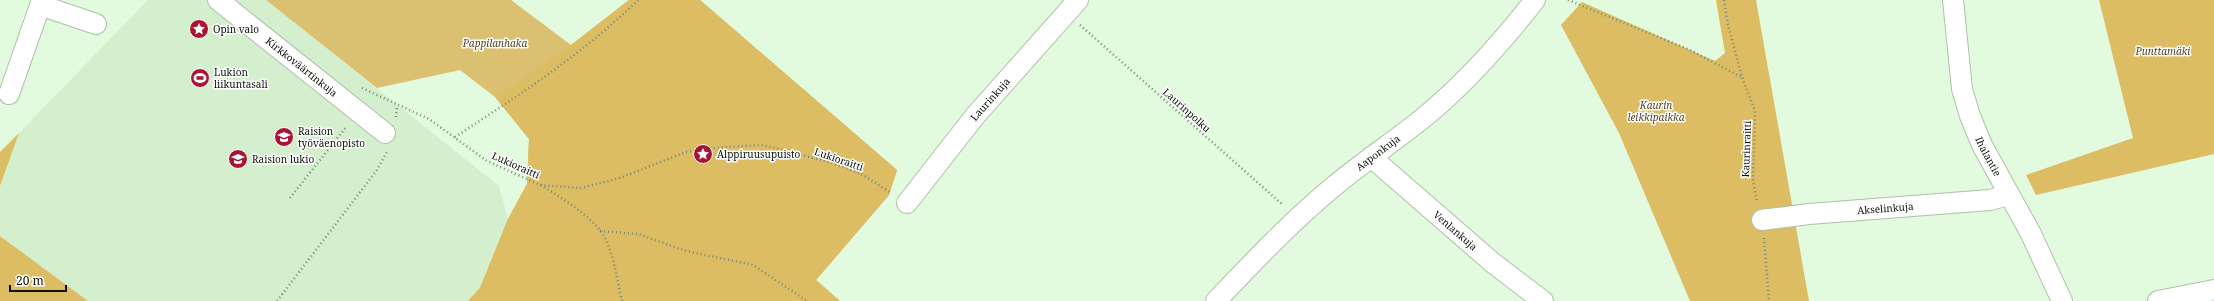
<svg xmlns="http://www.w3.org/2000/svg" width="2214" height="301" viewBox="0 0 2214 301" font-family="'Noto Serif',serif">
<rect width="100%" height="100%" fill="#e2fadd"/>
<!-- built -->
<polygon fill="#d4efcd" points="148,0 266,0 499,186 508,219 480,288 468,301 88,301 0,236 0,186 19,133"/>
<!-- green -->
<polygon fill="#dbc072" points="266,0 511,0 571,45 629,0 700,0 897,170 889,195 816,280 840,301 468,301 480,288 508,219 527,184 529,139 495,97 460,70 377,88"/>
<!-- forest -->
<g fill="#dcbd64">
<polygon points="629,0 700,0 897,170 889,195 816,280 840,301 468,301 480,288 508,219 527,184 529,139 495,97 571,45"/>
<polygon points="1716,0 1756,0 1809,301 1690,301 1619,133 1561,25 1582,2 1715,61 1725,53"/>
<polygon points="2099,0 2214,0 2214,154 2036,195 2026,175 2133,138"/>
<polygon points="19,133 0,186 0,152"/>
<polygon points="0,236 88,301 0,301"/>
</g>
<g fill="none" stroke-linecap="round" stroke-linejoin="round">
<defs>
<g id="minor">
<path id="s1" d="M218,0L385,133"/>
<path id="s2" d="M1953,0L1962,89L1970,116L1982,145L2031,234L2062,301"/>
<polyline points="40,5 96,24"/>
<polyline points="9,94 42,0"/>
<path id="s3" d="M1371,157L1493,263L1543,301"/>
<path id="s4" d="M907,203L975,116L1078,0"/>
<path id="s5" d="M1762,220L1809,214L1990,200L2008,195"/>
<path id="s6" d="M1216,301C1253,262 1292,221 1333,187C1362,163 1393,142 1422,119C1464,85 1502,42 1535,0"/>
<polyline points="2158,301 2214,290"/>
</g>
</defs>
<!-- minor casing -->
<use href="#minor" stroke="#acc2a6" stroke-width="22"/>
<!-- path -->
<g stroke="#788874" stroke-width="2.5" stroke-dasharray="1 3" stroke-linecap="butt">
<polyline points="1568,0 1690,50 1741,77"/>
<polyline points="1724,0 1728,25 1742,77 1755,111 1753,181 1757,202"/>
<polyline points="1080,25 1283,205"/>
<polyline points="362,88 429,119 487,161 540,185 581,188 620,178 686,152 725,147 763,145 832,163 863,175 891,193"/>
<polyline points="396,117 397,106"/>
<path d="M455,137C519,95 583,54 638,0"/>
<path d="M541,185C561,198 584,211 600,230C613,247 617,280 622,301"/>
<polyline points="290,198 347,126"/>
<polyline points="600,231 638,234 686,251 753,265 807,301"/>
<polyline points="1764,238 1769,301"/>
<polyline points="277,301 377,170 387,152"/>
</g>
<!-- minor -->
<use href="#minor" stroke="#fff" stroke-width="20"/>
</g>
<!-- icons -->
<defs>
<symbol id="sight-disc" viewBox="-11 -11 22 22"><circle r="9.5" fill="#aa1334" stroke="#fff"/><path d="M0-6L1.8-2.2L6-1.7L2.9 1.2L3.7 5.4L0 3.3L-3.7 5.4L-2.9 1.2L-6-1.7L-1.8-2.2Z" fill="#fff"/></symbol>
<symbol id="stadium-disc" viewBox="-11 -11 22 22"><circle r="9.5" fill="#aa1334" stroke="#fff"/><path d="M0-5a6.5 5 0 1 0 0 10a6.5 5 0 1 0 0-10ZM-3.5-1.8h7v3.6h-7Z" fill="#fff"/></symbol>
<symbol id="school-disc" viewBox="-11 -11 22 22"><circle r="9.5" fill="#aa1334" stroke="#fff"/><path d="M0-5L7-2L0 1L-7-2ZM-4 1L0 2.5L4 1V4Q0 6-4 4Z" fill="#fff"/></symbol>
</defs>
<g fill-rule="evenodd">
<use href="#sight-disc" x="188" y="18" width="22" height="22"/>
<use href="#stadium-disc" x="189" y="67" width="22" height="22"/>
<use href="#school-disc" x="273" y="126" width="22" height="22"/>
<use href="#sight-disc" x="692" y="143" width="22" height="22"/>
<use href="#school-disc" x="227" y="148" width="22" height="22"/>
</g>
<g text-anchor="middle" stroke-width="3" stroke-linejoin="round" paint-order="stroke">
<!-- poi labels -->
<g font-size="10" fill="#0a1208" stroke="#fff" text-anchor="start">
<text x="213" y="33">Opin valo</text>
<text x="214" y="76">Lukion<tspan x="214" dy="12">liikuntasali</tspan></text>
<text x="298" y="135">Raision<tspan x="298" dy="12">työväenopisto</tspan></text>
<text x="717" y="158">Alppiruusupuisto</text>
<text x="252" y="163">Raision lukio</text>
</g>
<!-- park labels -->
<g font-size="10" font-style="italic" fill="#4f421c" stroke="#fff">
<text x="495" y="47">Pappilanhaka</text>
<text x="2163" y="55">Punttamäki</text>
<text x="1656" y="109">Kaurin<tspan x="1656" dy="12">leikkipaikka</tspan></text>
</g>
<!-- street labels -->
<g font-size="10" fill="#0a1208" stroke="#fff">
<text dy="4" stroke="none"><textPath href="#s1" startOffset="107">Kirkkoväärtinkuja</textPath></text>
<text dy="4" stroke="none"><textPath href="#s4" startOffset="133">Laurinkuja</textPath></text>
<text transform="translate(1187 110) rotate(42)" y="4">Laurinpolku</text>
<text transform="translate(1746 149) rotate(-88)" y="4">Kaurinraitti</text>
<text dy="4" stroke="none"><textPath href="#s6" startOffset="220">Aaponkuja</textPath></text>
<text dy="4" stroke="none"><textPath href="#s2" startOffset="162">Ihalantie</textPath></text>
<text transform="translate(839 159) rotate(19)" y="4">Lukioraitti</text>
<text transform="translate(516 165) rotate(24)" y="4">Lukioraitti</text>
<text dy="4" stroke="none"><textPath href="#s5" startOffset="124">Akselinkuja</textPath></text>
<text dy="4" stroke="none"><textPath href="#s3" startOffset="112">Venlankuja</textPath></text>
</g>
</g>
<!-- scale -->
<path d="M10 285v6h56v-6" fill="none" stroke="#0a1208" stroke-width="2"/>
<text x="16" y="285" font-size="12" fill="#0a1208" stroke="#ffffff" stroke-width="3" paint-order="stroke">20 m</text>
</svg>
